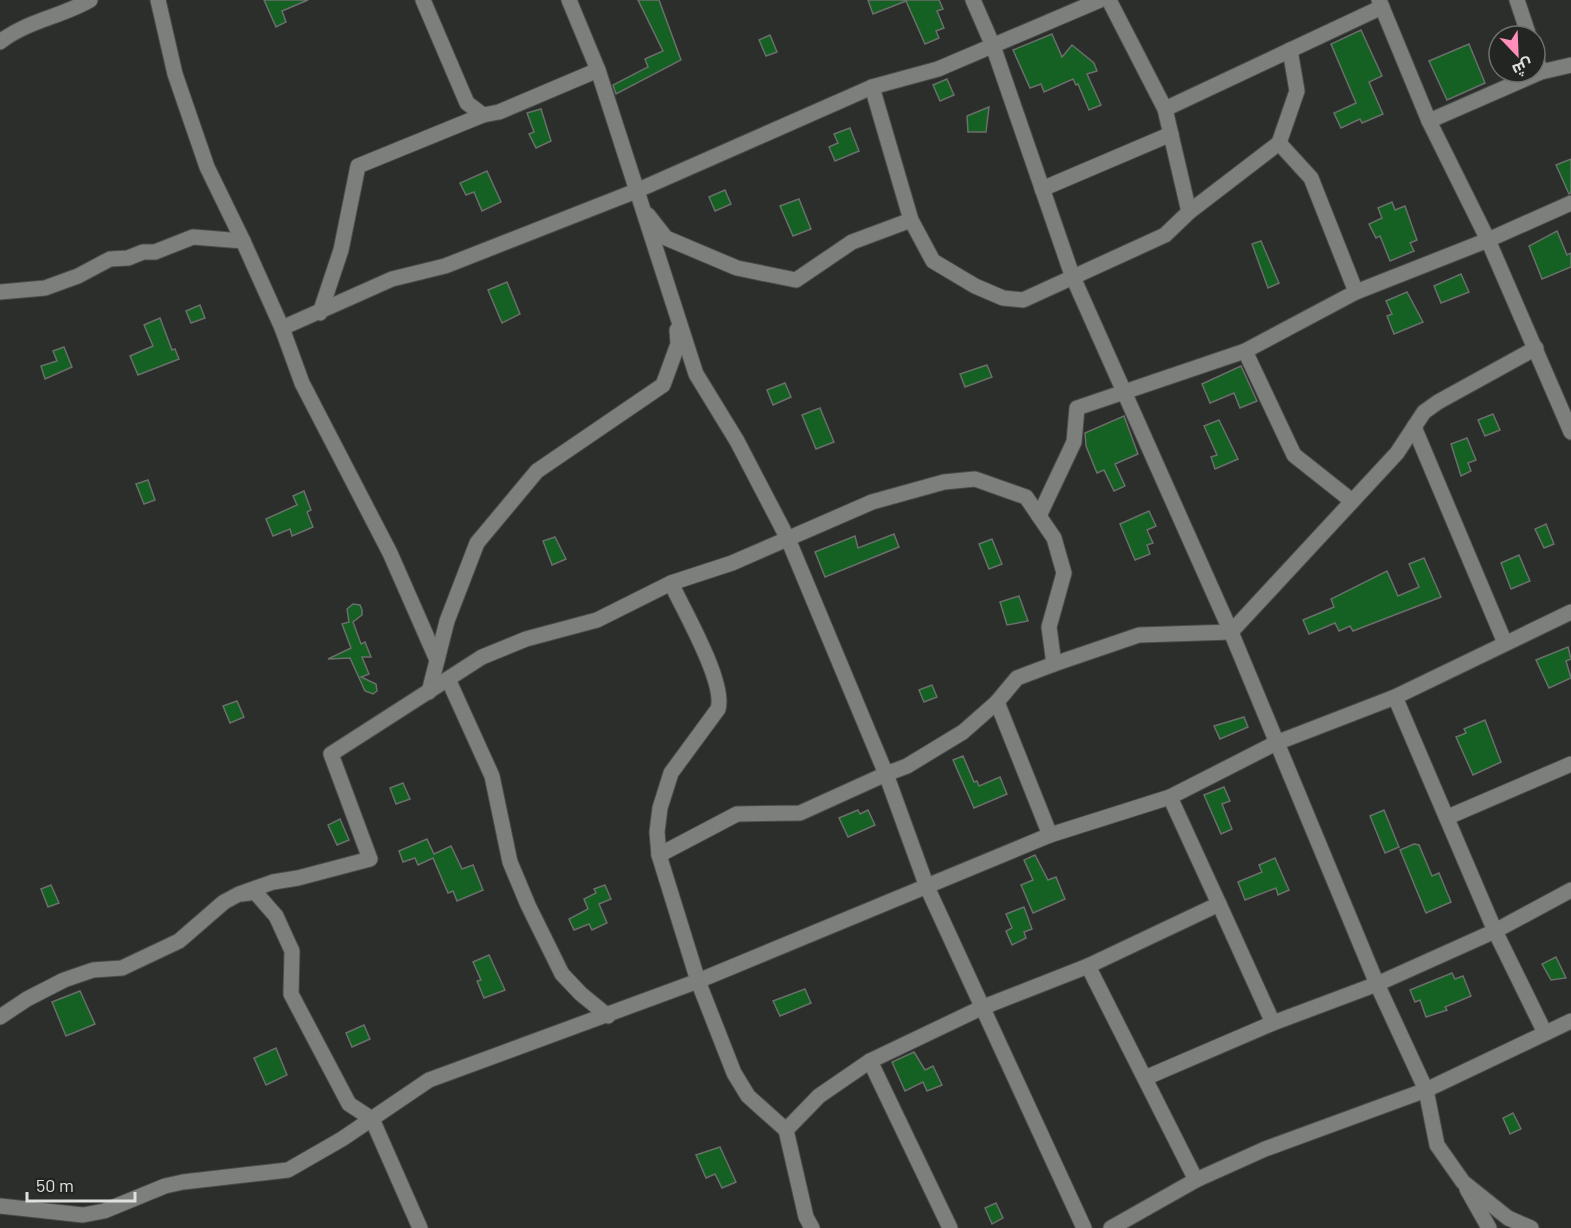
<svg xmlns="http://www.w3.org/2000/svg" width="1571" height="1228" viewBox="0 0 1571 1228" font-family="Barlow,Cairo,sans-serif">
<rect width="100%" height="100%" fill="#2c2e2c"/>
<!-- building -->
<g fill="#146123" stroke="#6b6e6b" stroke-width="1.5">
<polygon points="264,0 308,0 282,11 286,22 276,27"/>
<polygon points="638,0 659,0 681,60 616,94 613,85 648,67 645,59 663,51"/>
<polygon points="868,0 939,0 943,9 937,11 944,28 936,31 939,38 925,44 906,1 873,14"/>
<polygon points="1361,30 1382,76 1369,82 1383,114 1362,123 1360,119 1341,128 1334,113 1356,103 1331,44"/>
<polygon points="1052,34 1062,57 1072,45 1094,63 1097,71 1087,74 1101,105 1089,110 1078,84 1076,85 1073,79 1044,92 1041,84 1030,88 1013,50"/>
<polygon points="770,35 777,52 766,56 759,40"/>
<polygon points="1469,44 1485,83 1447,100 1429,61"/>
<polygon points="947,79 954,95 940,101 933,85"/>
<polygon points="989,107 986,132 968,132 967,116"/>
<polygon points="541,109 551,141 536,148 529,134 534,132 527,113"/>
<polygon points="850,128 859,151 835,161 829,147 838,143 834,134"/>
<polygon points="1571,159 1571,193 1569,194 1556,165"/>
<polygon points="487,171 501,202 482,211 474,192 466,195 460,183"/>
<polygon points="725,190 731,204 715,211 709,197"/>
<polygon points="799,199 811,229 793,236 780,206"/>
<polygon points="1392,202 1395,210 1405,206 1417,240 1410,243 1414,251 1390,261 1380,236 1376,238 1369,224 1382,218 1378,208"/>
<polygon points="1557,231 1567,255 1571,253 1571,267 1542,279 1529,246"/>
<polygon points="1261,241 1279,283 1268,288 1252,244"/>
<polygon points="1461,274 1469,292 1441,303 1434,286"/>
<polygon points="507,282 520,314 502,323 488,290"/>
<polygon points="1407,292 1423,322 1394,334 1387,316 1392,314 1386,301"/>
<polygon points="200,305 205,318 191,323 186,311"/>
<polygon points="160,318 172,350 175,349 179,359 138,375 130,356 153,346 144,325"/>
<polygon points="64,347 72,367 45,379 41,366 57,361 53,351"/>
<polygon points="987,365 992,377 965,387 960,374"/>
<polygon points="1241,366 1257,401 1240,408 1234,393 1210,403 1202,384"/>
<polygon points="785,383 791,397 773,405 767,390"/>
<polygon points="820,408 834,442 816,449 802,415"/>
<polygon points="1493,414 1500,430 1485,436 1478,420"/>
<polygon points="1124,416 1138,454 1115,464 1125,486 1114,491 1104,470 1097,473 1086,446 1085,433"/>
<polygon points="1219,420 1238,459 1215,469 1211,457 1217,455 1204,426"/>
<polygon points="1467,438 1476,460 1468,463 1471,471 1461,476 1451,444"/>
<polygon points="148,480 155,500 144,504 136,484"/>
<polygon points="304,491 311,510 307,512 313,527 292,536 290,529 273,536 266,519 297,505 293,496"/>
<polygon points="1149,511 1156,526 1147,530 1153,543 1147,545 1150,554 1135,560 1120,524"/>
<polygon points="1546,524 1554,544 1544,548 1535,529"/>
<polygon points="894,534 899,547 825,577 815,552 855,536 858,548"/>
<polygon points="555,537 566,559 552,565 543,541"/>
<polygon points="992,539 1002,564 989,569 979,544"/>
<polygon points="1519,555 1530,581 1511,589 1501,563"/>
<polygon points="1424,558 1441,597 1353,631 1350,626 1339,631 1335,623 1309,634 1303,620 1334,607 1331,599 1387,571 1398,596 1419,587 1409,564"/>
<polygon points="1019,596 1028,621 1007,625 1000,602"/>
<polygon points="353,604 360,605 362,610 362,615 353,622 361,644 365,642 371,657 362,657 369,674 361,677 376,684 377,691 373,694 365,691 350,658 328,659 351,648 342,624 349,622 347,609"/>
<polygon points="1568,647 1571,659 1566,661 1571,678 1549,688 1536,660"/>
<polygon points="932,685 937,697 924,702 919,690"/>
<polygon points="237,701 244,717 230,723 223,706"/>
<polygon points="1244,717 1248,727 1220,739 1214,726"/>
<polygon points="1485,720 1501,762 1473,775 1456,737 1466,733 1464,729"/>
<polygon points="963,756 974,782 977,781 979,786 1000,777 1007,794 974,808 953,760"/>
<polygon points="403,783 410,799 396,804 390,788"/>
<polygon points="1224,787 1230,801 1222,804 1232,829 1221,834 1204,795"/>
<polygon points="858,810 860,814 868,810 875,825 848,837 839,818"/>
<polygon points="1384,810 1399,847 1385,853 1370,816"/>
<polygon points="340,819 349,840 337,845 328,825"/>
<polygon points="427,839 434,854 451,846 462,869 473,865 483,890 457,901 453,891 448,893 433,858 418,865 415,858 403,862 399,851"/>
<polygon points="1414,844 1419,845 1432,876 1439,873 1451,902 1426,913 1400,850"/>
<polygon points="1035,855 1048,880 1056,877 1065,899 1033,913 1021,885 1033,880 1024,860"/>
<polygon points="1275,858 1289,890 1278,895 1276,888 1245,900 1238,882 1262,872 1259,865"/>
<polygon points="51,885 59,903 48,907 41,889"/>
<polygon points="605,885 611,899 599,904 607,923 592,930 589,924 574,930 569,919 588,909 584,899 596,893 594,889"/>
<polygon points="1024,907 1032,929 1024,932 1026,938 1012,945 1006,931 1012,928 1006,914"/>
<polygon points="489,955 505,990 484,998 477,981 481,980 473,962"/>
<polygon points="1556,957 1566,978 1551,980 1542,964"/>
<polygon points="1452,973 1455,979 1463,976 1471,996 1445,1007 1447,1010 1426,1017 1420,1000 1415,1002 1410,990"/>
<polygon points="805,989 811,1003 780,1016 773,1001"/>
<polygon points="80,991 95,1024 66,1036 52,1002"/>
<polygon points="364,1025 370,1039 352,1047 346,1033"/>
<polygon points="276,1048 287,1075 266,1085 254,1058"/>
<polygon points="914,1052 925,1070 933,1066 942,1085 927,1091 923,1082 905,1091 892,1062"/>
<polygon points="1513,1113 1521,1129 1510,1134 1503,1118"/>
<polygon points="720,1147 736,1182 722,1188 715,1174 706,1178 696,1155"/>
<polygon points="996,1203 1003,1218 992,1224 985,1208"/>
</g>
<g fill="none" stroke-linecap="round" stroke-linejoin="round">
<defs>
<g id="minor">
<polyline points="158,0 175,74 207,167 243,241"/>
<polyline points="423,0 467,103 483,115"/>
<polyline points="569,0 598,70 696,374 737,441 788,539 886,774 907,766 963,732 997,702 1017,678 1054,664"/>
<polyline points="973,0 993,46 1072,275 1231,632 1377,984 1426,1090 1437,1145 1463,1182 1508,1218 1531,1228"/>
<polyline points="1109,0 1165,109 1189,212"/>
<polyline points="1379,0 1429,121 1488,240 1571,432"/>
<polyline points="1517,0 1529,36"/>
<path d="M0,42C26,21 61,17 90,0"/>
<polyline points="1535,54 1541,72"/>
<polyline points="872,87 911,220 933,261 975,286 1003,298 1023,300 1165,235 1189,212 1279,143 1297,91 1290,50"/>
<polyline points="1165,109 1382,7"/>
<polyline points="1429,121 1541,72 1571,65"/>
<polyline points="1279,143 1311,178 1356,292"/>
<polyline points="1042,189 1171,134"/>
<polyline points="648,215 666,238 737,268 796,280 852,242 911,220"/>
<polyline points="0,292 45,288 78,276 110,259 128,258 143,252 155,252 193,237 243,241 282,328 392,279 445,266 636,191 872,87 938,69 1100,0"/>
<polyline points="320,313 341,250 358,166 483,115 499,112 598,70"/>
<polyline points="282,328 302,383 390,553 437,660"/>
<polyline points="1245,351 1294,455 1352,501"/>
<polyline points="1414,427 1505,643"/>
<polyline points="1039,516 1074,442 1077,408 1245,351 1356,292 1488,240 1571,203"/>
<path d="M671,583C684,611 726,683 718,709L671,773L660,808L657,832L659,855L698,981L734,1073L748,1096L786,1130"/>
<polyline points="448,679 492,776 510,862 528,905 562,974 581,994 608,1016"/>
<polyline points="429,692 447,621 477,543 537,471 663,385 678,344 677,330"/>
<polyline points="1395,697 1495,931 1545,1033"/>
<polyline points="997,702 1050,835"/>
<polyline points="1448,817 1571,764"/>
<polyline points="659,855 737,814 800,813 886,774 927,887 1084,1228"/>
<polyline points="242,894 255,892 276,916 292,951 291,994 349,1104 372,1119 420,1228"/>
<polyline points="1219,904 1273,1023"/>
<polyline points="1088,966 1196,1180"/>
<polyline points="0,1017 27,999 64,980 93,970 122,968 179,941 224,902 239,894 273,882 298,878 370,859 331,754 482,657 526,639 597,620 671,583 732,563 872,502 944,482 975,479 1026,497 1054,538 1064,573 1049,627 1054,664 1139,635 1231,632 1397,453 1424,412 1438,402 1536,348"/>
<polyline points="870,1061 950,1228"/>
<polyline points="1145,1078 1273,1023 1377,984 1495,931 1571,890"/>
<polyline points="1467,1189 1489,1228"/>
<polyline points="0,1206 83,1215 104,1211 165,1186 183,1182 288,1170 342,1139 429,1080 698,981 1050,835 1170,797 1276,743 1395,697 1571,612"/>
<polyline points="812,1228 806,1217 786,1130 819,1096 870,1061 981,1008 1088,966 1219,904 1170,797"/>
<polyline points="1111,1228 1196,1180 1265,1149 1426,1090 1571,1021"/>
</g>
</defs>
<!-- minor casing -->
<use href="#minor" stroke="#494c49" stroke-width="17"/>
<!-- minor -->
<use href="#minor" stroke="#7c7f7c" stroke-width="15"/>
</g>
<!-- north arrow -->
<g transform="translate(1517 54) rotate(157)"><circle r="28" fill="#222522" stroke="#6e706e" stroke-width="1.5"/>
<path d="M0-4.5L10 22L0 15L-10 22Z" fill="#ff8eba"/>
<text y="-9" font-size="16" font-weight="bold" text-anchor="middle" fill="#dfe1df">ش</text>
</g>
<!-- scale -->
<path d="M27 1192v9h108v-9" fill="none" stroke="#dfe1df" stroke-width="3"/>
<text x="36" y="1192" font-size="18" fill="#dfe1df" stroke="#222522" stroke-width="4.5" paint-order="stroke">50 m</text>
</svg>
